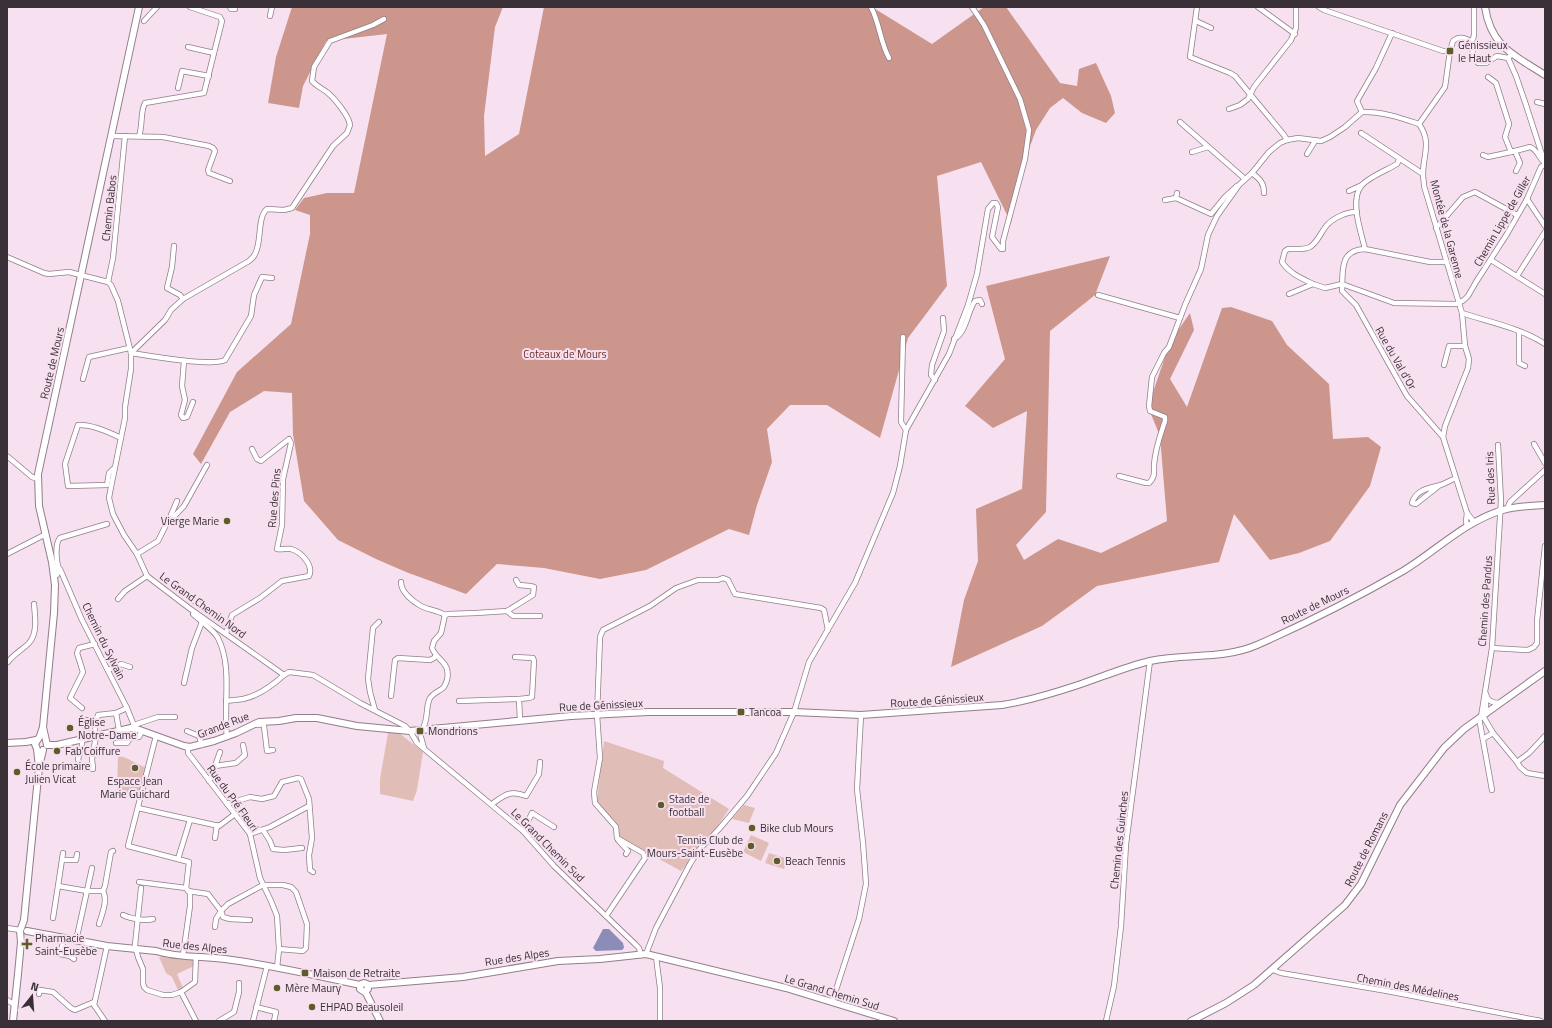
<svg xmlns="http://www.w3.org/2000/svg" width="1552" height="1028" viewBox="0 0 1552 1028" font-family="'Titillium Web',sans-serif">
<rect width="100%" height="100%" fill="#f7e0f0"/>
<!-- green -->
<g fill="#e1bdb7">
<polygon points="388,733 399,733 423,752 417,790 413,801 380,794 380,779"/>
<polygon points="604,741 664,761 663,768 729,809 717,827 681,871 621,838 597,800"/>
<path d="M118,756C129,757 136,765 146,767L138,797L117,792Z"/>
<polygon points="744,805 755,808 749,823 732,819"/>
<polygon points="751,835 769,843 761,861 743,852"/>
<polygon points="769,853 788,859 784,869 765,863"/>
<polygon points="159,957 193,960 195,962 194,966 177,974 183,988 178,990 172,977 166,973"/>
</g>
<!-- forest -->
<g fill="#cd968d">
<polygon points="292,7 503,7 495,27 484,116 485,156 519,134 544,7 872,7 932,44 984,7 1006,7 1060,83 1077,86 1079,69 1096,63 1111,96 1115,113 1106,123 1082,113 1063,98 1050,108 1036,130 1023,165 1011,223 981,162 937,176 947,286 908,338 880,438 827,405 790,405 767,429 772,462 757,505 749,535 729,529 646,570 600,579 544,568 497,564 466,594 406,572 376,559 338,540 304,501 293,434 292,393 264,391 230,412 201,464 193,454 237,372 291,324 310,234 310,215 295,210 304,198 327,193 354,193 387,34 326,41 303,86 299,108 268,103 276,57"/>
<polygon points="1110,256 1095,295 1050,331 1046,512 1016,545 1024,560 1058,539 1101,553 1167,521 1160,436 1148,407 1170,342 1190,313 1194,330 1170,379 1187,407 1222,308 1231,307 1272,321 1287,345 1329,384 1333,439 1368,437 1381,447 1370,486 1330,541 1299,553 1270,560 1234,514 1219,562 1097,586 1042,626 951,667 964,600 978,561 976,509 1022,489 1027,411 993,428 965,406 1005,359 986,286"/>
</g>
<!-- water -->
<polygon fill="#8c8cb9" points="603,929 609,929 623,943 624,948 622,950 596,951 593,948"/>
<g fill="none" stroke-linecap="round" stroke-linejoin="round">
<defs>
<g id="street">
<polyline points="230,7 231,9 235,9 235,7"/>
<path d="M871,7C880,24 880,42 889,58"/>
<polyline points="1197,7 1190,57 1230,73 1235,76 1284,135 1287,140"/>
<polyline points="1258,7 1295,34"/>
<polyline points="1319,7 1324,10 1443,51 1450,51"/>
<polyline points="270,16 272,7"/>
<polyline points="144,21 157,7"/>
<polyline points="1196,21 1211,28"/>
<path d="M1470,41C1474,49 1471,58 1478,63H1486L1497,56L1508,58"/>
<polyline points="188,47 214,53"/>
<polyline points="1512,54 1508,58 1516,76 1526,105 1545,164"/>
<path d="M1488,77L1496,83L1509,124L1505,137L1511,152L1530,147C1538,150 1538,157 1544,162"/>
<polyline points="178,88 182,71 209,76"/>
<polyline points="1537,102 1545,104"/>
<polyline points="1229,109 1240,105 1248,99 1254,87 1291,40 1296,28 1296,7"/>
<polyline points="1362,112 1357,101 1376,68 1392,33"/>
<polyline points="1180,122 1245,179"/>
<path d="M1419,124C1432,142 1423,155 1423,174C1423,178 1424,182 1424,186L1462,313C1489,322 1521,328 1545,344"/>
<path d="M1419,124L1445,87L1450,51L1453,41C1459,36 1464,37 1470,41L1473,39L1474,35V7"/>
<polyline points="1361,133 1423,174"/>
<polyline points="112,136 163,137 209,146 213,148 215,151 208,170 209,173 230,181"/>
<path d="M139,136C143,125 140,112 145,103L204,93L222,21L220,17L190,7"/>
<polyline points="1515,151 1520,163 1516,171"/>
<polyline points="1192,152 1208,147"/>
<polyline points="1307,154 1315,141"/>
<polyline points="1483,155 1488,157 1511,152"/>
<path d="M1252,173C1260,179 1264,183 1264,193"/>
<polyline points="1349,191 1362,185"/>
<polyline points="1177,193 1176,198 1211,214 1225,197 1237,186"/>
<polyline points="1527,199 1545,226"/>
<polyline points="1165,200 1176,198"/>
<polyline points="1436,228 1463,197 1475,192 1517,215"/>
<polyline points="174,246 172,267 167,288 180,295 183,299"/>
<path d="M1365,249C1361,232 1349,199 1362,185C1369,177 1387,170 1397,164L1399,160"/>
<polyline points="7,257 44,273 49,274 69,272 108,282 111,285 118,301 131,353 131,369 125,407 125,418 110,492 109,498 113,514 124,535 137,554 147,576 189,608 284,675 289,672 313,675 360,703 405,726 410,731 417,743 523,831 554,866 634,943 639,948 641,955"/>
<polyline points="1491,260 1545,294"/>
<polyline points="1517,276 1545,232"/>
<polyline points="108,282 113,258 125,136"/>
<path d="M1313,284C1301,278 1289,273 1282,262L1285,251L1288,249C1295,249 1305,250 1310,247C1319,241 1321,231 1328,224C1334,218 1348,211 1357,212"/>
<polyline points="1289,294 1313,284 1325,288 1342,284 1394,303 1456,304 1464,300 1468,296 1476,282 1507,234 1527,199 1541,167 1545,164"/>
<polyline points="1098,295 1180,318"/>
<polyline points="1462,313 1465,346 1469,359 1468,368 1445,426 1443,437 1467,513"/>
<polyline points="1519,332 1519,363 1525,366"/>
<polyline points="903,337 901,422 906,430"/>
<path d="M954,339C967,332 967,312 975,301L980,300L982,304"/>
<path d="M131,353L165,320L171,310L183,299L249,261C251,259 254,257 255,254C262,242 257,217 267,209L284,210L292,208L333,146L347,133L350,125C349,116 335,99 328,93C322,88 317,87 312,81L314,67L330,41L373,25L384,19"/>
<path d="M131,353C149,356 211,367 225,360L251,316L254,295L262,277L272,278"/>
<polyline points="184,361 182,386 185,400 181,415 183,418 187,417 193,402"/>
<polyline points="1444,365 1449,346 1465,346"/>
<polyline points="83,379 89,357 129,348"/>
<polyline points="935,380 931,375 932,365 944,331 943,318"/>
<path d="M1443,437L1407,396L1356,305L1342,291C1343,271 1339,250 1365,249L1430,262H1446"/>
<polyline points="1534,444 1545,463"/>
<polyline points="7,456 32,477 38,479"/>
<path d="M113,469L109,473L107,485L68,486L65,464L78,425C92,424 109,432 121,438"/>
<path d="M1119,476L1146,483H1149C1155,478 1154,472 1154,465C1155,449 1160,436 1165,421V417L1150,411L1149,406L1152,377L1164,353L1169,347L1185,305L1201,269L1208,235L1217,216L1239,185L1252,173L1269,152L1280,143L1287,140L1298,138L1321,141L1330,137L1345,127L1362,112C1381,111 1401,118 1419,124"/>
<path d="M1440,485L1416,504L1412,503C1416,489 1430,488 1441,485C1446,483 1451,480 1456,478"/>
<polyline points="1507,509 1510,502 1545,470"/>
<polyline points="168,522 177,501"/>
<polyline points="1467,526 1466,521 1467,513 1474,522"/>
<polyline points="7,554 46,534"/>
<polyline points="137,554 158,541 166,525 184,506 207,465"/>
<polyline points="53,565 60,569 82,620 127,708 135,728"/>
<path d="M57,575C61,568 57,566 57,560C56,554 56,542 60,538L107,524"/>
<path d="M401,582C401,592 412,601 421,606C428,610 438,610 445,615"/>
<polyline points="118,599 125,591 147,576"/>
<polyline points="193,600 228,626"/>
<polyline points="507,611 513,616 540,616"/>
<path d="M193,614C201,622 213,629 218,638C233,668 223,705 227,737"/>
<path d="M226,633L232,615L260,598L282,581L309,576C314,565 301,552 291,549C286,548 282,550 277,549L282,525L283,479L291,443L289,439L261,461L257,459L252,449"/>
<polyline points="1492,648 1528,650 1534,647 1537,643 1537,621 1545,546"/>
<polyline points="515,657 533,658 534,661 532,697 529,698 519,699 520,720"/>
<path d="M8,662C14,654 22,650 29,643C38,633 35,616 34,604"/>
<polyline points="108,670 121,664 130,667"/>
<polyline points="184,683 192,648 202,622"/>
<path d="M1486,694C1487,702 1494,703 1500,703"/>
<polyline points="391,696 395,660 398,658 430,660 434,658 436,655"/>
<path d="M226,701C232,700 237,700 243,699C258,696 273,685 284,675"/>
<polyline points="459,701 519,699"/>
<polyline points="82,708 70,698 83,672 77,653 79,648 95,644"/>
<polyline points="375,710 370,692 368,679 373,628 379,622"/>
<polyline points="1486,714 1486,698"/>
<polyline points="1483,716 1493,733 1517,762 1520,767 1527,773 1545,776"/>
<polyline points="1481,717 1492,648 1501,501 1498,445"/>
<polyline points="1479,718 1492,790"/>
<polyline points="134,725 158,717 175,717"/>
<polyline points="258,725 263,724 264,726 267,751 273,750"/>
<polyline points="119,730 116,713 127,708"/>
<polyline points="419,730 424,748"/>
<path d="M422,730C429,718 425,712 429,700C431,694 438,692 443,688C445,686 446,683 447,680C451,662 437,661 432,648L434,641L441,633L445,615L448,614L476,613L507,611L533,595L534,587L530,586L519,585L516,580"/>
<polyline points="187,731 199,736 202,745"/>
<polyline points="95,736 95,725 98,715 116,713"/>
<polyline points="156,736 128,846 189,862 186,888 190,893 190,906 183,955"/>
<polyline points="86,738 87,720"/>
<polyline points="82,739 82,746 78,759 81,768 93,769 92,759 96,736"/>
<polyline points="1483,739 1493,733"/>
<polyline points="116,743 127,743 130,738 139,737 142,731"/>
<polyline points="188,747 188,753 195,762 250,834 260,878 271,901 277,916 279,949 277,968"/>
<polyline points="1517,762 1529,753 1545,736"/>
<polyline points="215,766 220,752"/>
<polyline points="209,781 215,766 236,763 245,755 243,745"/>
<polyline points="227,804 250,797 262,799 274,796 282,782 298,778 301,779 309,799 312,838 309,855 310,870 313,872"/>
<path d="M492,804C506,794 510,790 526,796L539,774L540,762"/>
<polyline points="138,808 219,826 235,814"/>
<polyline points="263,830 270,841 273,849 284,850 302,848"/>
<polyline points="523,831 532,813 554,827"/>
<polyline points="250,834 270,827 309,806"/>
<polyline points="215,838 217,825"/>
<polyline points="618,840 628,851 626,854"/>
<polyline points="178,859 190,820"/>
<polyline points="62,860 76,860 77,854"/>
<polyline points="139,882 186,888"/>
<polyline points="58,886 63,853"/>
<polyline points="141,888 135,945 138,957 143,969 143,983 144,987 147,990 163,995 172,995 181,992 196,1021"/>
<polyline points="188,891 208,894 221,911 228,904 263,885 283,885 291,887 296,892 307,924 306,948 303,951 279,949"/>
<path d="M123,915C131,919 145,921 153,919"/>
<polyline points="606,916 645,858 643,853 617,838 616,827 595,803 594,792 600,758 597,715 600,637 603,630 650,606 676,588 698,580 718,580 723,578 728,580 735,594 821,608 824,610 828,630"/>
<polyline points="53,918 58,886 87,891 103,891 105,886 111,852 113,851"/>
<path d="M99,924C102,914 108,900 103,891"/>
<polyline points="215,927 216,919 221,911 223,917 230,919 250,920"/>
<polyline points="7,928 20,930"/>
<polyline points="64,939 60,954 70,956 74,959"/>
<polyline points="76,941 92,868"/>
<polyline points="41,950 60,954"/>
<polyline points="646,954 656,928 690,864 699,850 719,829 747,796 776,753 794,712 809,662 855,583 893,493 900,466 906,430 949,354 968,305 977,274 988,209 993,203 996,203 998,207 992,237 1001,249 1003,249 1003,241 1025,159 1029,130 1020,99 984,25 972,7"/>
<polyline points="656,957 660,988 660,1021"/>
<polyline points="1273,970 1281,973 1387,991 1541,1021"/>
<polyline points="181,992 195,982 196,956"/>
<polyline points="39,994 40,990 53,992 71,1008 75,1010 94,1002"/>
<polyline points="7,1000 15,1005"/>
<polyline points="832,1002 859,919 866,884 863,843 857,789 861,715"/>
<polyline points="256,1007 276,1012 274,1021"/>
<polyline points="105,1021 94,1005 107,946"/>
<polyline points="219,1021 234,1012 239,992 239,983"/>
<polyline points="253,1021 267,966"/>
<polyline points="1106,1021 1114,986 1121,926 1126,844 1150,661"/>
</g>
<g id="secondary">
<path d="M1485,7C1491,47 1514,55 1545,75"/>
<polyline points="43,727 47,745"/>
<polyline points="7,743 26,742 36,740"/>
<path d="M47,745H57L131,728L137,729L184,746L190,747L214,741L236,733L259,722L279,721L296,718H317L357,726L410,731L571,716L648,712H794L861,715L1002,705C1028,701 1054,693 1078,685C1102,677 1125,667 1150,661C1186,653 1222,660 1257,645C1307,623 1356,598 1403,571C1436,551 1465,521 1503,510C1516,506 1531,506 1545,505"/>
<polyline points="39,767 37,749 35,744 40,736 43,727 54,613 55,585 52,562 39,506 38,474 139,7"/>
<path d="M27,931L107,946L156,951C178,958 203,956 225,959C271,965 315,975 360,985"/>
<polyline points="368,985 463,977 558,961 600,959 646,954 786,988 894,1021"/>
<polyline points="365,992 368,989 367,984 364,983 361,984 360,989 366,993 380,1021"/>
<polyline points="13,1021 18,974 21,942 20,931 24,920 39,767 43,750"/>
<polyline points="1191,1021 1226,1003 1254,985 1345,905 1361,884 1400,805 1444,748 1464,729 1545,671"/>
</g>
</defs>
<!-- street casing -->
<use href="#street" stroke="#927d8b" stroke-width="6"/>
<!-- secondary casing -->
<use href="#secondary" stroke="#927d8b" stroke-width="8"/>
<!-- street -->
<use href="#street" stroke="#fff" stroke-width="4.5"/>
<!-- secondary -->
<use href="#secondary" stroke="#fff" stroke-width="6"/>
</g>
<!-- markers -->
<g fill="#5e5d2a" stroke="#f7e0f0" stroke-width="1.5">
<rect x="1446" y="47" width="8" height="8" rx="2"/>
<circle cx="227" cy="521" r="4"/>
<rect x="737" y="708" width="8" height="8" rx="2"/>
<circle cx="70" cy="728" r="4"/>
<rect x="416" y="727" width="8" height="8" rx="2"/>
<circle cx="57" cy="751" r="4"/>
<circle cx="135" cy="768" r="4"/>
<circle cx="17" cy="772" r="4"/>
<circle cx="661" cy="805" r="4"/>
<circle cx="752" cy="828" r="4"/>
<circle cx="751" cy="846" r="4"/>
<circle cx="777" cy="861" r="4"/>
<path d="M25 938h4v4h4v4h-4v4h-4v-4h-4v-4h4z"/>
<rect x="301" y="969" width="8" height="8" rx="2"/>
<circle cx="277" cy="988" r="4"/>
<circle cx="312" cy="1007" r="4"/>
</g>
<g text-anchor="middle" stroke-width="4" stroke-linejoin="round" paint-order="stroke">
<!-- poi labels -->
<g font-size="11" fill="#383036" stroke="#f7e0f0" text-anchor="start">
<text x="1458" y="49">Génissieux<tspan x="1458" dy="13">le Haut</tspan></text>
<text x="219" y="525" text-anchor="end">Vierge Marie</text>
<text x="749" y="716">Tancoa</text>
<text x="78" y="726">Église<tspan x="78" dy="13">Notre-Dame</tspan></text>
<text x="428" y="735">Mondrions</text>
<text x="65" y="755">Fab'Coiffure</text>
<text x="25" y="770">École primaire<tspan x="25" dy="13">Julien Vicat</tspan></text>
<text x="135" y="785" text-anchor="middle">Espace Jean<tspan x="135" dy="13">Marie Guichard</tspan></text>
<text x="669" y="803">Stade de<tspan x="669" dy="13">football</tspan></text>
<text x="760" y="832">Bike club Mours</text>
<text x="743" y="844" text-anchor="end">Tennis Club de<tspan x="743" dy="13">Mours-Saint-Eusèbe</tspan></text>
<text x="785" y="865">Beach Tennis</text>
<text x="35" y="942">Pharmacie<tspan x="35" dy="13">Saint-Eusèbe</tspan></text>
<text x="313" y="977">Maison de Retraite</text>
<text x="285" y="992">Mère Maury</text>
<text x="320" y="1011">EHPAD Beausoleil</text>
</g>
<!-- street labels -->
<g font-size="11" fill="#383036" stroke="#f7e0f0">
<text transform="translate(109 208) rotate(-84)" y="4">Chemin Babos</text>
<text transform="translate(1502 221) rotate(-60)" y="4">Chemin Lippe de Giller</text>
<text transform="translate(1447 229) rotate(75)" y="4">Montée de la Garenne</text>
<text transform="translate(1396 358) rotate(60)" y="4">Rue du Val d'Or</text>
<text transform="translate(52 363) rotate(-77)" y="4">Route de Mours</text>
<text transform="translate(1490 478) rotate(-92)" y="4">Rue des Iris</text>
<text transform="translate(274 498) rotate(-85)" y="4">Rue des Pins</text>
<text transform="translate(1485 601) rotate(-86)" y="4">Chemin des Pandus</text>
<text transform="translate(203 605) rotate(36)" y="4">Le Grand Chemin Nord</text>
<text transform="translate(1315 605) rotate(-26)" y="4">Route de Mours</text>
<text transform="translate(104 641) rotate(64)" y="4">Chemin du Sylvain</text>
<text transform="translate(937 700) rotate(-4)" y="4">Route de Génissieux</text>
<text transform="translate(601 705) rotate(-3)" y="4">Rue de Génissieux</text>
<text transform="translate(223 725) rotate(-21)" y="4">Grande Rue</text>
<text transform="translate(233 798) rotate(54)" y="4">Rue du Pré Fleuri</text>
<text transform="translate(1119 840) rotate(-84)" y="4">Chemin des Guinches</text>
<text transform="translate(548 845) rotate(45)" y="4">Le Grand Chemin Sud</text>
<text transform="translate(1366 849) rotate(-63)" y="4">Route de Romans</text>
<text transform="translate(195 946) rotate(6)" y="4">Rue des Alpes</text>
<text transform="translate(517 957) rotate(-9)" y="4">Rue des Alpes</text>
<text transform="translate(1408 987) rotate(11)" y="4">Chemin des Médelines</text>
<text transform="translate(832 992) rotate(17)" y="4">Le Grand Chemin Sud</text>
</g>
<!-- park labels -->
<g font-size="11" fill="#712e25" stroke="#f7e0f0">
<text x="565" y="358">Coteaux de Mours</text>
</g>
</g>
<!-- border -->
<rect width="1552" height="1028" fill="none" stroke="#383036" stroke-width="16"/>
<!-- north arrow -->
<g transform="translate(32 996) rotate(17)" stroke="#f7e0f0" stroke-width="3" paint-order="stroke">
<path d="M0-3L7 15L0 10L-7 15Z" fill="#383036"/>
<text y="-6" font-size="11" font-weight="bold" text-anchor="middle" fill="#383036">N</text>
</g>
</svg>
